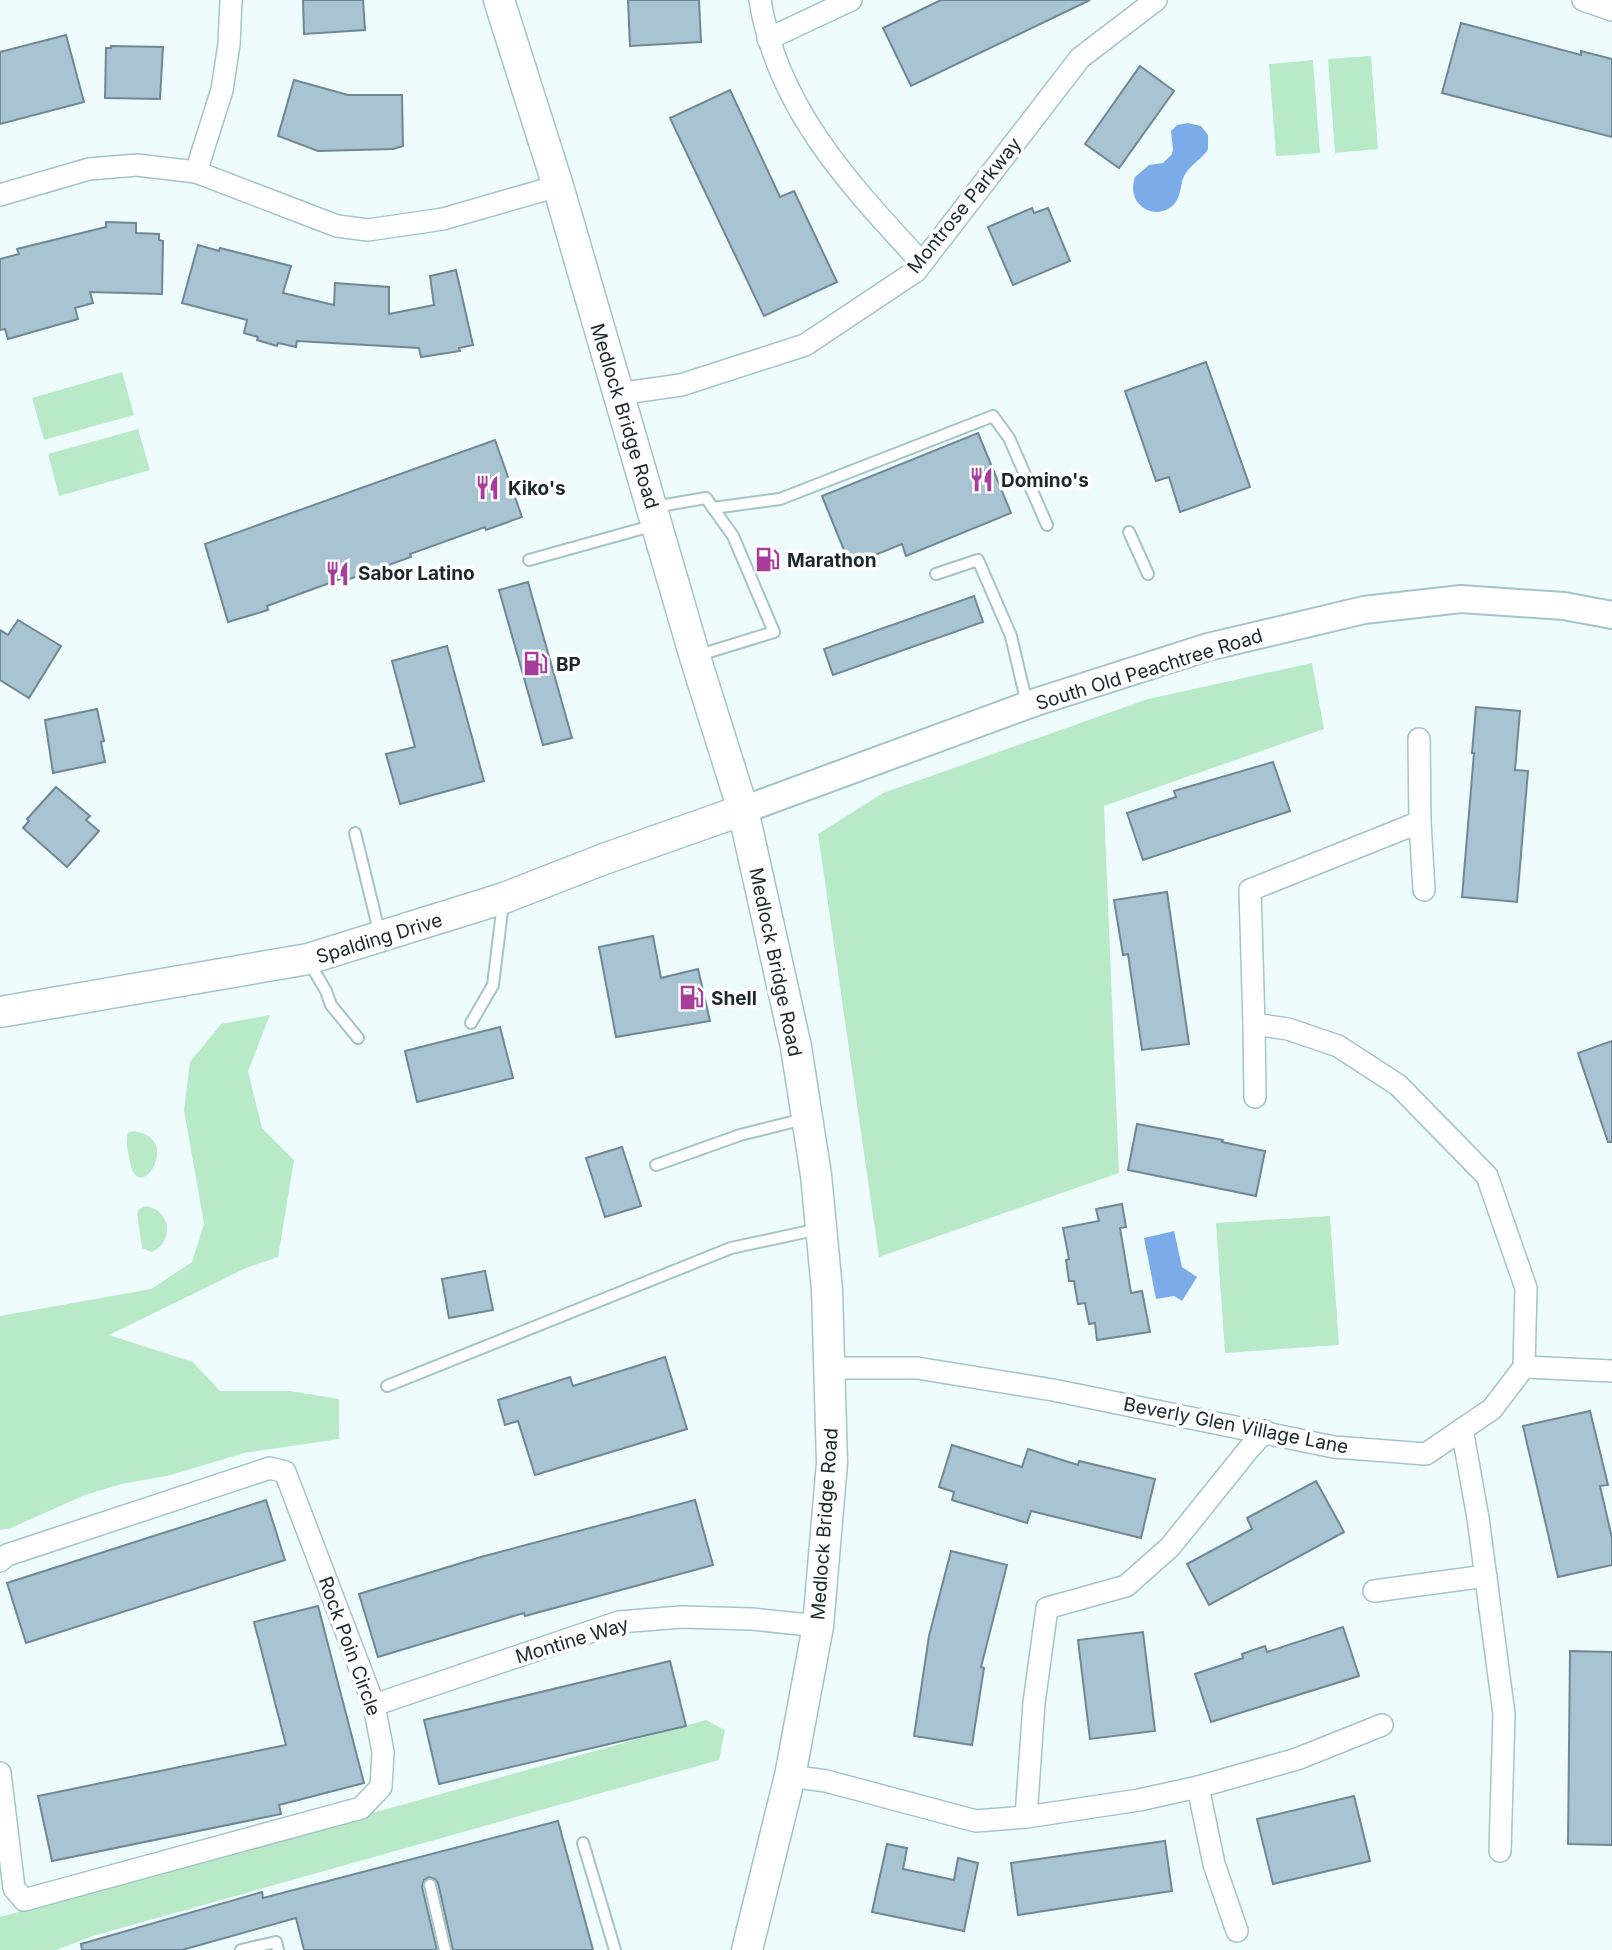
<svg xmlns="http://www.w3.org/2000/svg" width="1612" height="1950" viewBox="0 0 1612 1950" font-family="Inter,sans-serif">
<rect width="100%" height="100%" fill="#eefcfd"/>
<!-- green -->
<g fill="#b9eac8">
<polygon points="1371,56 1378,149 1335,153 1328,59"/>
<polygon points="1313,60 1320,153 1276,156 1269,64"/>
<polygon points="122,372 134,415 44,440 32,398"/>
<polygon points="138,429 150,470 59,496 48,454"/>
<polygon points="1312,663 1324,729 1104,806 1119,1173 879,1257 818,834 883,793 1148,699"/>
<polygon points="270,1015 248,1071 262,1128 294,1160 278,1257 246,1268 109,1335 193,1362 220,1391 290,1391 339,1399 339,1439 244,1453 171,1475 122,1484 85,1495 11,1528 0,1530 0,1316 151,1289 192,1262 204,1224 184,1110 190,1062 221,1024"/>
<path d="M134,1131C185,1138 137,1209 130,1161C128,1152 125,1142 128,1133Z"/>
<path d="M145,1206C171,1209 175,1241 152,1252L142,1248L137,1214L139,1209Z"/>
<polygon points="1330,1216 1339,1345 1225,1353 1216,1223"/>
<polygon points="706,1720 725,1730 719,1760 93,1936 56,1950 0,1950 0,1917"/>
</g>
<!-- water -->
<g fill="#7cabea">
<path d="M1188,123L1201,126L1208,135V149C1203,159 1192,163 1186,173C1180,181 1182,191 1177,200C1169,214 1150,216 1139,204C1132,196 1132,187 1135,177L1149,165L1163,163L1172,154L1173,149L1171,131L1177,125Z"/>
<polygon points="1174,1231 1182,1267 1197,1277 1182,1301 1174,1296 1156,1299 1144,1238"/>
</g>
<!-- building -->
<g fill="#a8c3d1" stroke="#6f8895" stroke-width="2">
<polygon points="303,0 363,0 365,30 304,34"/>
<polygon points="628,0 699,0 701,42 630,46"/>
<polygon points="941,0 1090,0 911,86 883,28"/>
<polygon points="1461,23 1581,55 1581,51 1612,59 1612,137 1442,93"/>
<polygon points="66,35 84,102 0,124 0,52"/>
<polygon points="111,46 163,47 160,99 105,98 106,48 111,48"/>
<polygon points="1140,66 1174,91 1119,168 1085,144"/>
<polygon points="294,80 348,95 402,95 403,146 393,149 318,151 278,136"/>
<polygon points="730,90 780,197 794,191 837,282 764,316 670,118"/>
<polygon points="1032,208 1034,213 1048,208 1070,261 1013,285 988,227"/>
<polygon points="106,222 136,223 136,233 159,234 159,240 163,241 162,294 90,292 93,303 75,308 78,319 8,339 5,329 0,330 0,259 19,254 17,249 106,227"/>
<polygon points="198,245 219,251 220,248 291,266 283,293 334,305 335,283 389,287 389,314 434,305 430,276 456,270 473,345 459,348 460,351 421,357 419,348 297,341 296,347 278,343 277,346 257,340 258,337 244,333 247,320 182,303"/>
<polygon points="1206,362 1250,487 1180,512 1169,477 1156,481 1125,391"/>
<polygon points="978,433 1011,513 906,556 902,544 850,565 822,496"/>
<polygon points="495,440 522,517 486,530 485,527 410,554 411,557 344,581 343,578 267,606 268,610 228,622 205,544"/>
<polygon points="528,582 572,738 543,745 499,590"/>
<polygon points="974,596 983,622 833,675 824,649"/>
<polygon points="18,620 61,646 29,698 0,680 0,630 8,635"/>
<polygon points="447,646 484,781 400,804 386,754 415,747 392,661"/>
<polygon points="1476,707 1520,711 1515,770 1528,771 1517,902 1462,897 1474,753 1472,753"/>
<polygon points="97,709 104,741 101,742 105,762 53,773 45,720"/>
<polygon points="1273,762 1290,811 1143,860 1127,813 1176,797 1174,791"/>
<polygon points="56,787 90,816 86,820 99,831 67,867 23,828 29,821 27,819"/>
<polygon points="1167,892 1189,1044 1142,1050 1128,954 1123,955 1114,900"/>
<polygon points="653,936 661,978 698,969 710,1021 616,1037 599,947"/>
<polygon points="500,1027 513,1078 417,1102 405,1051"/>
<polygon points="1612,1041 1612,1142 1608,1142 1578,1053"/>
<polygon points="1137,1124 1223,1140 1222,1142 1265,1151 1256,1196 1128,1170"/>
<polygon points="622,1147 641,1206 605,1217 586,1158"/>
<polygon points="1122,1204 1126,1227 1120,1228 1131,1293 1142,1291 1150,1332 1097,1340 1095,1323 1089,1324 1085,1303 1078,1304 1074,1281 1069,1281 1066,1260 1069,1259 1063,1228 1099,1221 1096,1209"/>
<polygon points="485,1271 493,1310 449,1318 442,1279"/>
<polygon points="665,1357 687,1429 535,1475 518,1421 505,1425 498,1400 570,1377 573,1386"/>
<polygon points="1590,1411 1608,1485 1600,1486 1612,1538 1612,1565 1558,1577 1523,1426"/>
<polygon points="952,1445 1022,1467 1028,1449 1078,1465 1079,1461 1155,1479 1141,1538 1031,1511 1027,1523 952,1500 954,1492 939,1487"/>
<polygon points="1316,1481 1344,1532 1209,1605 1187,1564 1252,1529 1247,1518"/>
<polygon points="266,1500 285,1560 26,1643 7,1583"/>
<polygon points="695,1500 713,1565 525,1616 524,1613 378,1657 359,1594 481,1557"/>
<polygon points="951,1551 1007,1565 981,1667 984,1668 972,1745 914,1736 929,1636"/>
<polygon points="318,1606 364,1783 279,1805 281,1814 52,1861 38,1796 286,1745 254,1622"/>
<polygon points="1343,1627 1359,1676 1211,1722 1195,1674 1243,1658 1242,1654 1265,1646 1267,1652"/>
<polygon points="1143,1632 1155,1731 1090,1739 1078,1640"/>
<polygon points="1570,1651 1612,1652 1612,1845 1568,1844"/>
<polygon points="670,1661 686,1726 439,1784 424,1720"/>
<polygon points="1354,1796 1370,1861 1273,1884 1257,1819"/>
<polygon points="558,1821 593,1950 453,1950 438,1883 435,1879 429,1877 424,1880 422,1887 437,1950 304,1950 296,1918 182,1950 82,1950 81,1944 262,1892 263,1898"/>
<polygon points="1165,1841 1172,1891 1018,1915 1011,1863"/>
<polygon points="887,1844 907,1848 903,1869 954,1880 958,1858 978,1863 964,1931 872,1912"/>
</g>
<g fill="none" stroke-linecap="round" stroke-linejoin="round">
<defs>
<g id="service">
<polyline points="654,507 706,498 733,536 774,632 696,656"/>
<polyline points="713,508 780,499 993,416 1009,438 1047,525"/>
<polyline points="1129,532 1148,574"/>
<polyline points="529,560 655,525"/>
<polyline points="936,574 978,560 1011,636 1027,704"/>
<polyline points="355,833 380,935"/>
<polyline points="309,962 326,991 331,1005 358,1038"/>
<polyline points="471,1023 493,985 503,903"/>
<polyline points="656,1165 740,1135 804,1119"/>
<polyline points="387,1386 731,1248 819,1229"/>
<polyline points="583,1843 615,1950"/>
<polyline points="430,1885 445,1950"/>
<polyline points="241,1950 276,1942 278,1950"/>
</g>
<g id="minor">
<path d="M760,0C777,108 850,185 922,263"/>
<polyline points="1583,0 1612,10"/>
<polyline points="768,39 851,0"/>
<polyline points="196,172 222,90 229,44 231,0"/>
<polyline points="0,195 89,169 137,165 196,172 337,226 368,230 443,219 558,186"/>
<polyline points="617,394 681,385 805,345 916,271 1080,58 1156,0"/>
<polyline points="1420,822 1424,890"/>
<polyline points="1254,1024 1255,1097"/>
<polyline points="1524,1367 1612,1371"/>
<polyline points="830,1368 917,1368 1053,1390 1334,1447 1426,1454 1492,1409 1524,1367 1526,1288 1487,1176 1398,1085 1338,1046 1288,1029 1254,1024 1250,890 1420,822 1419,739"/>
<polyline points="1462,1429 1478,1518 1504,1714 1500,1851"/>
<polyline points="0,1561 7,1555 270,1468 285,1472 374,1705 383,1752 381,1787 361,1808 24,1900 14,1888 0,1773"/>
<polyline points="1374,1591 1486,1576"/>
<polyline points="374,1705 619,1622 681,1617 752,1619 818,1626"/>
<polyline points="790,1776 826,1781 976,1821 1026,1817 1139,1800 1198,1787 1297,1759 1382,1725"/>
<polyline points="1198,1787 1214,1864 1237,1931"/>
<polyline points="1026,1817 1034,1703 1047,1608 1126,1586 1170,1547 1248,1450 1265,1431"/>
</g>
<polyline id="tertiary" points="743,810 1036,702 1208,647 1364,610 1461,599 1564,606 1612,615"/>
<g id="secondary">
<polyline points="499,0 558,186 695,657 743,810 796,1047 816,1175 827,1290 832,1463 818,1626 790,1776 747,1950"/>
<polyline points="0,1012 308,959 504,898 604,859 743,810"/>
</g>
</defs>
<!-- service casing -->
<use href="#service" stroke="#a3c4c8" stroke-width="14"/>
<!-- minor casing -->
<use href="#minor" stroke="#a3c4c8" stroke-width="24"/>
<!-- tertiary casing -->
<use href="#tertiary" stroke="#a3c4c8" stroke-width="30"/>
<!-- secondary casing -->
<use href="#secondary" stroke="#a3c4c8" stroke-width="33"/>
<!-- service -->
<use href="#service" stroke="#fff" stroke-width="10"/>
<!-- minor -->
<use href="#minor" stroke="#fff" stroke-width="21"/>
<!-- tertiary -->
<use href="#tertiary" stroke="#fff" stroke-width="26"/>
<!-- secondary -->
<use href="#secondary" stroke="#fff" stroke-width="30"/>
</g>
<!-- icons -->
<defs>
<symbol id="restaurant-bare" viewBox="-9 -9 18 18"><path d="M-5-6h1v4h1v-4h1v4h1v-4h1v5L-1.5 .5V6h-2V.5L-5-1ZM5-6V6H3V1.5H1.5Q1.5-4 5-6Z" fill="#a83c9b" stroke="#fff" stroke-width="2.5" paint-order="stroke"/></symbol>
<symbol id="fuel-bare" viewBox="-9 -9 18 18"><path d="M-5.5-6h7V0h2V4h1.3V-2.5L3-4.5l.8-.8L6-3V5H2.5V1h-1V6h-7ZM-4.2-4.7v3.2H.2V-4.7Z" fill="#a83c9b" stroke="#fff" stroke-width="2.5" paint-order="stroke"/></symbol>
</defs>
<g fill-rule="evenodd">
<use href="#restaurant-bare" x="964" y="462" width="35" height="35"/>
<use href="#restaurant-bare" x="470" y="470" width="35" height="35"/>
<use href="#fuel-bare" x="750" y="542" width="35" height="35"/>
<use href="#restaurant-bare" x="320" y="556" width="35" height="35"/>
<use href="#fuel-bare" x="518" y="646" width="35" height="35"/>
<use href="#fuel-bare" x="674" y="980" width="35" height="35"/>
</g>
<g text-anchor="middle" stroke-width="7" stroke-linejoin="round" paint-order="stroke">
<!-- street labels -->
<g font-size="19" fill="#1c282a" stroke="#fff">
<text transform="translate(964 205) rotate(-51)" y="7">Montrose Parkway</text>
<text transform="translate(625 416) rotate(73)" y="7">Medlock Bridge Road</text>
<text transform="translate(1149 669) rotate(-17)" y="7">South Old Peachtree Road</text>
<text transform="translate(379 938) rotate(-17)" y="7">Spalding Drive</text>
<text transform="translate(776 962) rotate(78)" y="7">Medlock Bridge Road</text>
<text transform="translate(1236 1425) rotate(11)" y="7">Beverly Glen Village Lane</text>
<text transform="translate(824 1524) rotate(-86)" y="7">Medlock Bridge Road</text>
<text transform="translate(572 1640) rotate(-17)" y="7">Montine Way</text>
<text transform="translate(350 1646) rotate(70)" y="7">Rock Poin Circle</text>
</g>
<!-- poi labels -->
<g font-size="19" font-weight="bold" fill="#1c282a" stroke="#fff" text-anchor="start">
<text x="1001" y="487">Domino's</text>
<text x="508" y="495">Kiko's</text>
<text x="787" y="567">Marathon</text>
<text x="358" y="580">Sabor Latino</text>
<text x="556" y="671">BP</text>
<text x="711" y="1005">Shell</text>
</g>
</g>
</svg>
